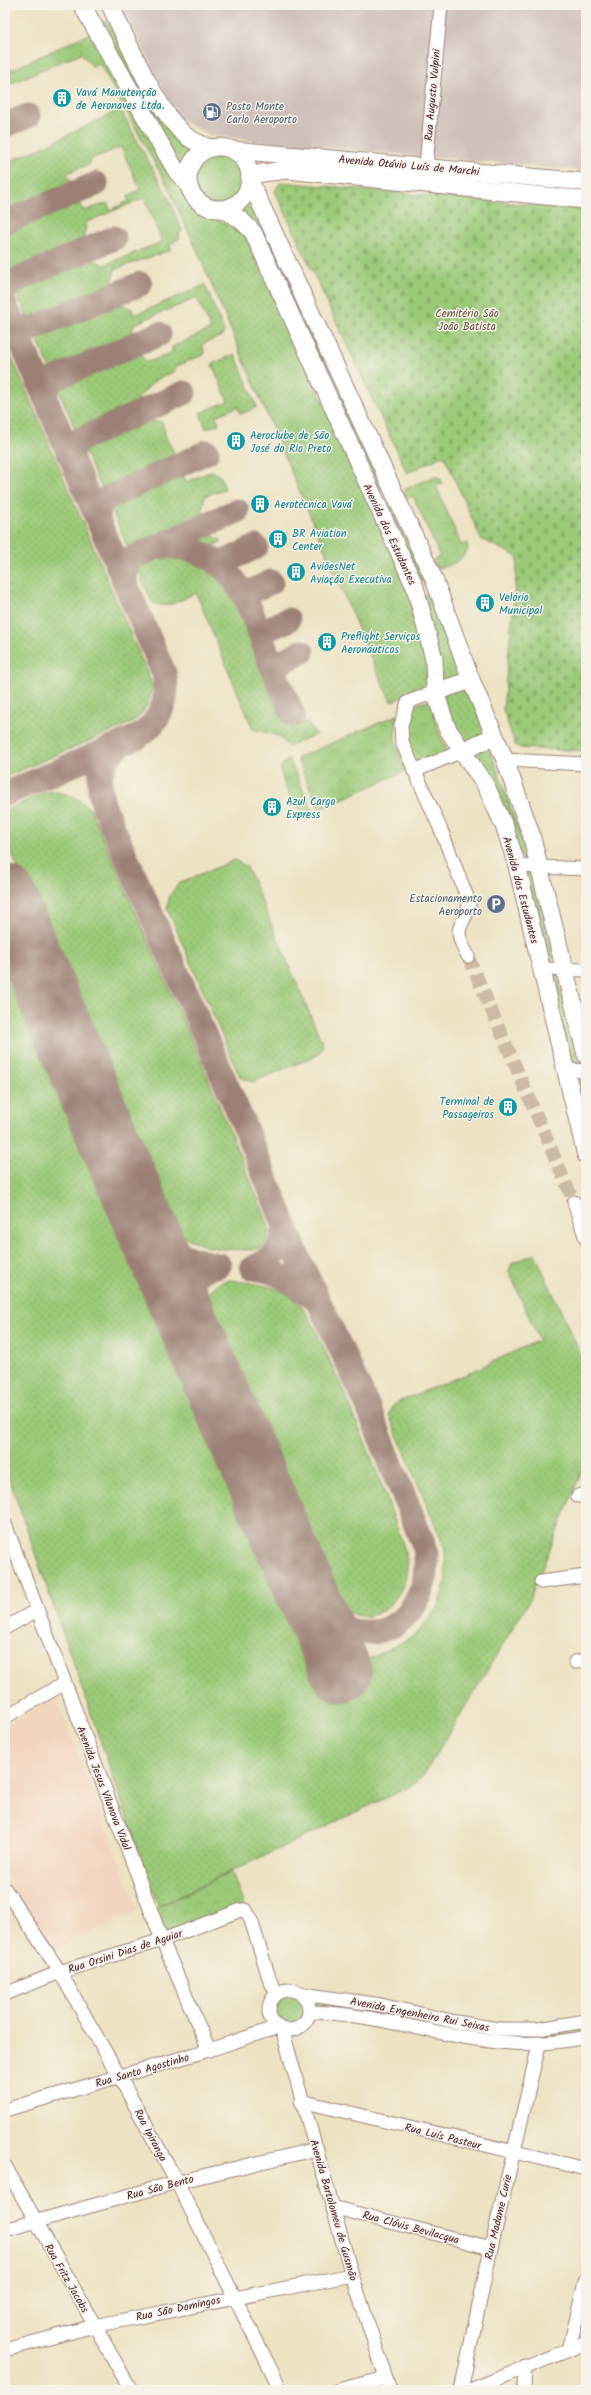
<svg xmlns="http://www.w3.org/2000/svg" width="591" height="2395" viewBox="0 0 591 2395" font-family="Kalam,sans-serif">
<defs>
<pattern id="grass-dots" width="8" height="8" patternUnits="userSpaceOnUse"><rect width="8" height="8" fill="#9bca78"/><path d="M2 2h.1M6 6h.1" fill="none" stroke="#87ad68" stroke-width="1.8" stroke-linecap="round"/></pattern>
<pattern id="cemetery-stones" width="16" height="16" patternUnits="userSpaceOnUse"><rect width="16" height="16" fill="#9bca78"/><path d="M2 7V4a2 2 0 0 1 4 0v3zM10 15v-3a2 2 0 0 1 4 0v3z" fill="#87ad68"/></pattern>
<pattern id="park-crowns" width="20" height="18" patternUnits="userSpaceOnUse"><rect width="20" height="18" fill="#9bca78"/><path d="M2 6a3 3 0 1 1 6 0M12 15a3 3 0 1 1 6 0" fill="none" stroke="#87ad68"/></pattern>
</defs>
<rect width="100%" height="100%" fill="#f7f3e8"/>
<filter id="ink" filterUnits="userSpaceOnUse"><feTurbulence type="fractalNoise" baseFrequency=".025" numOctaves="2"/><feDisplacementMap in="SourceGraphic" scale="8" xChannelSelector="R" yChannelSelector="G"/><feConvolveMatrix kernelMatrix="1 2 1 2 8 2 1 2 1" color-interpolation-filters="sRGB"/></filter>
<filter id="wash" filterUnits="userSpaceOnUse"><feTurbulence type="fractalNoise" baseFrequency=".012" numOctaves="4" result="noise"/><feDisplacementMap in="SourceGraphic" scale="16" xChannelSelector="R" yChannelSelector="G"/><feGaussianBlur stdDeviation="0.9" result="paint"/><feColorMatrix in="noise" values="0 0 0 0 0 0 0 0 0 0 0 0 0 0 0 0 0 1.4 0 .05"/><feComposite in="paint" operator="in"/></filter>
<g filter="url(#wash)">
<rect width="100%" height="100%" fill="#ede2c2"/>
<!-- built -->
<polygon fill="#f3d4be" points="56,1697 138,1911 48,1952 5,1873 5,1726"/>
<!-- industrial -->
<polygon fill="#cfc0ba" points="121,5 586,5 586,171 265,142 210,135 182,121 169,100"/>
<!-- grass -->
<g fill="url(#grass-dots)" stroke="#727452">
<polygon points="107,21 123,48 199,151 192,158 184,173 100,22"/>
<polygon points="90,33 170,178 192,204 245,236 402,570 427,657 428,679 422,688 391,702 369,654 195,246 168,187 100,64 93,67 81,53 5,86 5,70 14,69"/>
<polygon points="120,109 169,199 182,231 179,233 180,238 170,244 171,250 115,269 110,290 33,322 29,321 16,292 19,284 83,257 90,258 104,265 162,242 144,198 87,222 84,235 78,247 15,274 10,273 5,268 5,228 78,198 84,211 107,203 111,210 129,201 128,196 140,189 121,147 89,160 90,164 67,173 72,186 65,191 5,215 5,163 48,145"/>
<circle cx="219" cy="180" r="25"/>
<polygon points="252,198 383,489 380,491 253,228 231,212"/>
<polygon points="205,285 224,331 222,336 202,344 205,354 177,366 173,372 154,381 125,412 80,432 76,431 58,388 61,381 134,349 147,362 168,355 172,352 172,347 211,329 197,298 134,324 130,340 55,371 49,367 37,338 37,334 115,301 132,309 134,315"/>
<path d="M5,342L153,686C149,701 146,712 133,722L5,777Z"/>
<polygon points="235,354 257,407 241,414 237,407 216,416 219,424 206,429 200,413 228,401 212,364"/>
<polygon points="128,422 162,422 166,438 178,459 124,485 105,491 97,480 83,447 84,443"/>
<polygon points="182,470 186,482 212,471 221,477 225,489 205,496 199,523 139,550 129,550 110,506 111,502"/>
<polygon points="390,500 426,577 421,583 384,501"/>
<polygon points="201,533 210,534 222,541 204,551 188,543 190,538"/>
<path d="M166,552C198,557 215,564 235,590L293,726L307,722L316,734L288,747L279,736L253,729L196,593C181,599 167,611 152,602L137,568L138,564Z"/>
<polygon points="427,593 433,595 461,676 441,681 423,597"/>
<polygon points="468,686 489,734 465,744 452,726 443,694"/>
<polygon points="489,746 527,855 523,860 474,761 474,750"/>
<polygon points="54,791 75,797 90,809 205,1071 267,1221 270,1232 266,1242 260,1248 252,1250 222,1249 205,1246 187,1238 168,1219 113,1082 5,838 7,810 43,793"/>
<polygon points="235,860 247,867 323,1045 318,1055 253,1082 240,1077 167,908 170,895 179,883"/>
<polygon points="526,873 531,874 554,958 551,961 547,961"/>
<polygon points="5,955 62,1086 144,1286 319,1680 326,1682 353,1670 355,1666 416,1635 437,1608 446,1581 445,1549 389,1415 392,1407 398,1402 469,1373 539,1340 509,1271 512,1263 535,1254 586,1366 586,1461 528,1603 423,1776 411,1786 158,1906 5,1467"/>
<polygon points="552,976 558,977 578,1063 572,1066 550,979"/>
<polygon points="579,1080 582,1081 586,1099 586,1138 575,1082"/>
<path d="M231,1280C256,1285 279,1284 298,1303C313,1318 320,1341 329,1359C353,1412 376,1466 395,1522C399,1534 406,1549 407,1562C410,1592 376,1633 345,1609C341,1605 338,1599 334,1594L206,1304C209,1290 216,1281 231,1280Z"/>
<circle cx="289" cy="2009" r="18"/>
<polygon points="315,2001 527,2035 527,2037 495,2038 380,2014 318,2005"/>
<polygon points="586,2024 586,2029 545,2038 542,2036 543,2034"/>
</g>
<!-- cemetery -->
<polygon fill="url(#cemetery-stones)" stroke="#727452" points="281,182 586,210 586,751 520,748 515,745 503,709 518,557 481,539 444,455 407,473 275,191"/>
<!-- park -->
<g fill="url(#park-crowns)" stroke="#727452">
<path d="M434,476L440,478L442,483L436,486L461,545L467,543L468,548C465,559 447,569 436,567L433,560L440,556L413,496L406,499L403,493L406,489Z"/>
<path d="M431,700L438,730L447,751L415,765C405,743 406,730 410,706Z"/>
<polygon points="397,715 395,740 405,771 319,809 297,758"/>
<path d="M289,759L312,810L303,813C293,808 279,776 281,766Z"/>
<polygon points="232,1872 245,1909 162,1939 152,1910"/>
</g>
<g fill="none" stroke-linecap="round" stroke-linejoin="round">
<!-- taxiway -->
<g stroke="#9c8076" stroke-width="25">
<polyline points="5,125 28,116"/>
<polyline points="5,222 96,184"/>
<polyline points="5,290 12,282 114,238"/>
<path d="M5,305L164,673C170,698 161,721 139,736L5,794"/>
<polyline points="12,321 22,328 33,328 140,284"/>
<polyline points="46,399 46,388 51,380 159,334"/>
<polyline points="71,458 73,447 81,439 184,393"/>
<polyline points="98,519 98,508 105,499 207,452"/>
<path d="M160,547C233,543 249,604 269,659C276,678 285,696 293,715"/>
<polyline points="217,563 222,563 256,547"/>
<polyline points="125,578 127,565 132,558 237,511"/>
<polyline points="241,591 248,593 271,582"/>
<polyline points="258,629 265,630 288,620"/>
<polyline points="270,660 279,663 302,652"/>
<path d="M122,743C100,762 95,778 104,807L241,1118L297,1255L368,1407L425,1548C433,1591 403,1641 354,1631C338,1628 326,1617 314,1607"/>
<path d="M140,1213C164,1249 176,1258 219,1265C188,1272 182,1286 185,1316"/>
<path d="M285,1227C282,1250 272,1260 252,1268C278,1270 296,1284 316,1300"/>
</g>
<!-- runway -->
<polyline stroke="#9c8076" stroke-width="62" points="5,896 185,1316 341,1671"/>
</g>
</g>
<g filter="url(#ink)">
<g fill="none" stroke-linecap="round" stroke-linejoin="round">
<!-- minor-tunnel -->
<polyline stroke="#ccbba4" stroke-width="13" stroke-dasharray="13 6" stroke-linecap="butt" points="468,956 574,1202"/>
<defs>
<g id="minor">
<polyline points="425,176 441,5"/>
<path d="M435,692L408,702L401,725L402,742L441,830L469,902C470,914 460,921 459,932C459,940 464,949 468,956"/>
<polyline points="505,760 586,764"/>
<polyline points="414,771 462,751"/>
<polyline points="517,866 586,869"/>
<polyline points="541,969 586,970"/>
<polyline points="566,1070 586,1071"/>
<polyline points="574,1202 586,1239"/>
<polyline points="578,1496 586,1494"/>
<polyline points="5,1524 162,1940 209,2050"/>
<polyline points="541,1582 586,1576"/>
<polyline points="5,1628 37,1610"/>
<polyline points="575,1662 586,1660"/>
<polyline points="5,1717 65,1683"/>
<polyline points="5,1889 60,1972 119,2076 177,2182 281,2390"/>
<circle cx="289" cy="2010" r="20"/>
<polyline points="5,1994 60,1972 162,1940 241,1910 245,1910 250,1917 270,1981 277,1993"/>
<polyline points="302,1994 381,2005 456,2022 498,2029 538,2029 586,2021"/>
<path d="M309,2012C406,2014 485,2060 586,2037"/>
<polyline points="282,2029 352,2275 390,2390"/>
<polyline points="301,2101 586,2169"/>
<polyline points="5,2110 209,2050 278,2027"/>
<polyline points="5,2166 131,2390"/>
<polyline points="332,2207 491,2248"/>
<polyline points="5,2230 177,2182 317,2149"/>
<polyline points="5,2350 94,2326 352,2275"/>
<polyline points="569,2350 586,2278"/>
<polyline points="338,2390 386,2378"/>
<polyline points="461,2390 491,2248 539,2045"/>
<polyline points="470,2390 586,2343"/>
<polyline points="524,2390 525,2366"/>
</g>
<g id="major">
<polyline points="82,5 160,143 177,172 187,182"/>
<path d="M110,5C127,39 157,112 185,135C192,141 201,144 209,148"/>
<circle cx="219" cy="178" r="31"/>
<polyline points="233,150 586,182"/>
<polyline points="250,177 262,173 287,170 586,200"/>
<polyline points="250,181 434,579 471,680 505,760 531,834 586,1055"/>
<polyline points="223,209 240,219 253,232 415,587 434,659 435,692 447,728 487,788 505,828 517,866 586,1155"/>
<polyline points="435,692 471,680"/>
<polyline points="462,751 495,736"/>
</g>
</defs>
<!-- minor casing -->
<use href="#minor" stroke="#9c8076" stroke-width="15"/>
<!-- major casing -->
<use href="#major" stroke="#9c8076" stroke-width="19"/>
<!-- minor -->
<use href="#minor" stroke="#fff" stroke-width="13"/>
<!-- major -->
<use href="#major" stroke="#fff" stroke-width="17"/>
</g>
</g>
<!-- icons -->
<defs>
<symbol id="building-disc" viewBox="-11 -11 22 22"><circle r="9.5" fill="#0f9aa8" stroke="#f7f3e8"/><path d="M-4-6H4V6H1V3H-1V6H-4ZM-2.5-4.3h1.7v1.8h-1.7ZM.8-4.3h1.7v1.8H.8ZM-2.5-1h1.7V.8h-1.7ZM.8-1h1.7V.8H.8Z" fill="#fff"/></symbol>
<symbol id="fuel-disc" viewBox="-11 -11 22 22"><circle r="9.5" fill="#5c6f8a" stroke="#f7f3e8"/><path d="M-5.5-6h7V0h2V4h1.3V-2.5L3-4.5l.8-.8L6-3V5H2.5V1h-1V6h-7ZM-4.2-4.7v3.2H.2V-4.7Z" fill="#fff"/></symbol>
<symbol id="parking-disc" viewBox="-11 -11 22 22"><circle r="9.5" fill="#5c6f8a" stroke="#f7f3e8"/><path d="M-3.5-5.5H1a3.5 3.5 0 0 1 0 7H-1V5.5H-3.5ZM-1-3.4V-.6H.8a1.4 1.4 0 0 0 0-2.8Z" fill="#fff"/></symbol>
</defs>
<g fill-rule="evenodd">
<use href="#building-disc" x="51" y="87" width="22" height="22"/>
<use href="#fuel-disc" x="201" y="101" width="22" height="22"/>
<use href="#building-disc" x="225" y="430" width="22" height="22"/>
<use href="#building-disc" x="249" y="493" width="22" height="22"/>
<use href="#building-disc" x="267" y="528" width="22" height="22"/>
<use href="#building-disc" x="285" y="561" width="22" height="22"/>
<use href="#building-disc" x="474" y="592" width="22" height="22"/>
<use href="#building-disc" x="316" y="631" width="22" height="22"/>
<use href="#building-disc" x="261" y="796" width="22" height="22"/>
<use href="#parking-disc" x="485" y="893" width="22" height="22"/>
<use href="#building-disc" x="497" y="1096" width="22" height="22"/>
</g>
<g text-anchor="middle" stroke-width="3" stroke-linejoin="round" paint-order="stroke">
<!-- culture labels -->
<g font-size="11" fill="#0d838f" stroke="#f7f3e8" text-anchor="start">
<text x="76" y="96">Vavá Manutenção<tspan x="76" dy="13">de Aeronaves Ltda.</tspan></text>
<text x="250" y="439">Aeroclube de São<tspan x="250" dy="13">José do Rio Preto</tspan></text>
<text x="274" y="508">Aerotécnica Vavá</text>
<text x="292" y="537">BR Aviation<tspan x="292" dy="13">Center</tspan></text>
<text x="310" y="570">AviõesNet<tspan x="310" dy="13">Aviação Executiva</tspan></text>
<text x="499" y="601">Velório<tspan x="499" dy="13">Municipal</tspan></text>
<text x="341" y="640">Preflight Serviços<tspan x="341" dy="13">Aeronáuticos</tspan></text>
<text x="286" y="805">Azul Cargo<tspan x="286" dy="13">Express</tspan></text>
<text x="494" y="1105" text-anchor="end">Terminal de<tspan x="494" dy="13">Passageiros</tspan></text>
</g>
<!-- street labels -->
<g font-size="11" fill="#4a1f2b" stroke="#f7f3e8">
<text transform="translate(432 95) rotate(-85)" y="4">Rua Augusto Vulpini</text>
<text transform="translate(409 165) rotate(5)" y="4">Avenida Otávio Luís de Marchi</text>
<text transform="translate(390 534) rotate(65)" y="4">Avenida dos Estudantes</text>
<text transform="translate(521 890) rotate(75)" y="4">Avenida dos Estudantes</text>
<text transform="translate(104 1788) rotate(69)" y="4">Avenida Jesus Vilanova Vidal</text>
<text transform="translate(125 1951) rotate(-18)" y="4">Rua Orsini Dias de Aguiar</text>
<text transform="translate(420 2014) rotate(11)" y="4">Avenida Engenheiro Rui Seixas</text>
<text transform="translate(142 2070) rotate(-16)" y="4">Rua Santo Agostinho</text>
<text transform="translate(151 2135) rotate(62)" y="4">Rua Ipiranga</text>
<text transform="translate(443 2136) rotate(14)" y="4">Rua Luís Pasteur</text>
<text transform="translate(160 2187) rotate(-15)" y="4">Rua São Bento</text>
<text transform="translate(334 2210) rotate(74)" y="4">Avenida Bartolomeu de Gusmão</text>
<text transform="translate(498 2217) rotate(-77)" y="4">Rua Madame Curie</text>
<text transform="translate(411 2227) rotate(15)" y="4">Rua Clóvis Bevilacqua</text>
<text transform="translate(67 2278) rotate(60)" y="4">Rua Fritz Jacobs</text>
<text transform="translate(178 2308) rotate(-12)" y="4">Rua São Domingos</text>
</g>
<!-- service labels -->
<g font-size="11" fill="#4e5e75" stroke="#f7f3e8" text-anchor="start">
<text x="226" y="110">Posto Monte<tspan x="226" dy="13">Carlo Aeroporto</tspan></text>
<text x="482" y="902" text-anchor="end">Estacionamento<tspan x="482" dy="13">Aeroporto</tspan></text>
</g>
<!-- park labels -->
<g font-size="11" fill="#625242" stroke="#f7f3e8">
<text x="467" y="317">Cemitério São<tspan x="467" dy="13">João Batista</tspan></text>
</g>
</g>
<!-- margin -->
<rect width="591" height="2395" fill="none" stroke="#f7f3e8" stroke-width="20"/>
</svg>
